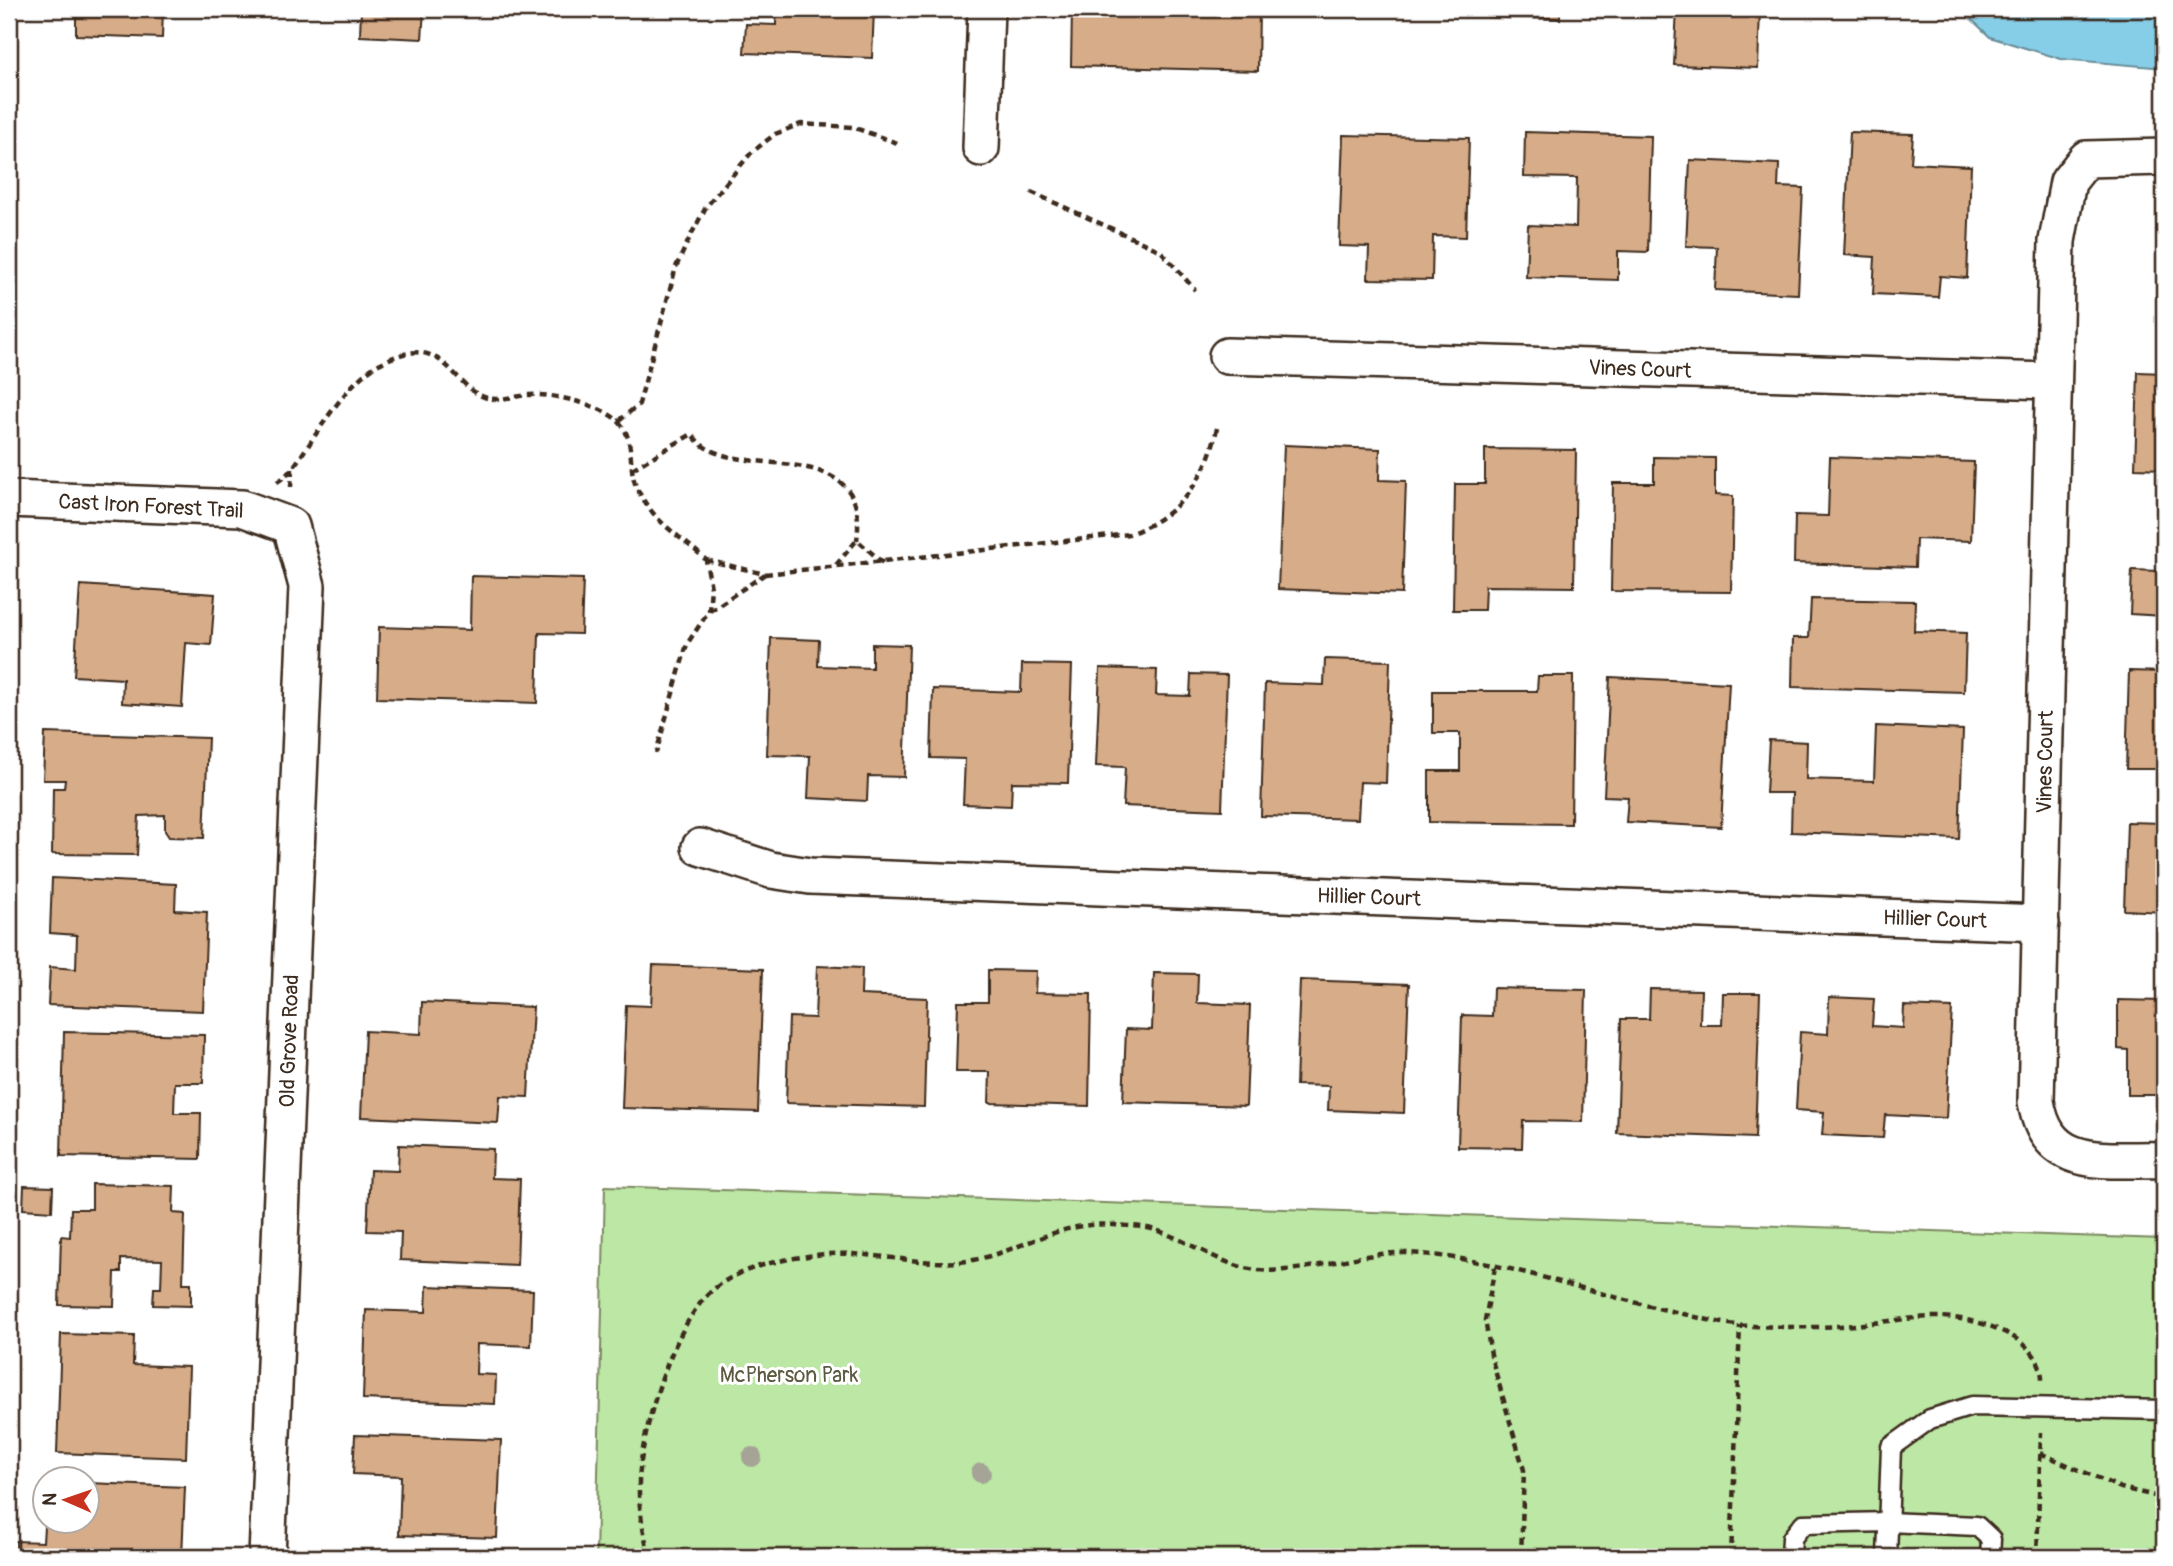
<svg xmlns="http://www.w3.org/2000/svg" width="2173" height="1566" viewBox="0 0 2173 1566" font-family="Pangolin,sans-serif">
<rect width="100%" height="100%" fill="#fff"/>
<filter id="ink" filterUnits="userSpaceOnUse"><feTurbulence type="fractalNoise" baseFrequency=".0143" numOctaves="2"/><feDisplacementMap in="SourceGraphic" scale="14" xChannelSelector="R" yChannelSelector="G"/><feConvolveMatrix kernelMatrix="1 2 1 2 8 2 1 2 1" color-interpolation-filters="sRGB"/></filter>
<g filter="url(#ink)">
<!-- green -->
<polygon fill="#bce7a4" stroke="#7c8861" stroke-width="2" points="605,1186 2164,1239 2164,1557 596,1557"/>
<!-- water -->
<polygon fill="#86cee7" stroke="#688c97" stroke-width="2" points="1961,9 2164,9 2164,68 2061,59 1990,37"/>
<!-- building -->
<g fill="#d7ac88" stroke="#3b2a1e" stroke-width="2">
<polygon points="76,9 163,9 162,38 76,35"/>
<polygon points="361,9 424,9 422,39 360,36"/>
<polygon points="776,9 874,9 872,58 744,53 746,24 776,25"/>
<polygon points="1072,9 1259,9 1258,71 1071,66"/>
<polygon points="1488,9 1560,9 1560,19 1488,17"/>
<polygon points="1677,9 1760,9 1758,68 1674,65"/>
<polygon points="1525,132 1651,136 1648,252 1618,251 1618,280 1526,277 1528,225 1576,227 1577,178 1524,177"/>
<polygon points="1850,132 1913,134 1911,163 1971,166 1967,278 1940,276 1938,297 1873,294 1875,257 1844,255"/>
<polygon points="1343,135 1469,138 1466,237 1433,236 1432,280 1368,279 1369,247 1339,246"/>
<polygon points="1690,160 1779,164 1778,187 1803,188 1798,294 1715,290 1717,247 1686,246"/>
<polygon points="2138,372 2164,373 2164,469 2135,468"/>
<polygon points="1284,445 1380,449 1379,480 1406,481 1402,594 1278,589"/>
<polygon points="1485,449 1576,450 1574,587 1485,586 1484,610 1453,610 1455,484 1485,484"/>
<polygon points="1654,457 1715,458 1715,495 1733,496 1731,592 1611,591 1613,483 1654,483"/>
<polygon points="1830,457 1974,462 1971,541 1916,539 1915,567 1794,563 1795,515 1828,516"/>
<polygon points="2163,521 2164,521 2164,646 2164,616 2130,614 2132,570 2160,571"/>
<polygon points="471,576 583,579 581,634 539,633 537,703 377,698 379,627 470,630"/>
<polygon points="80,585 215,594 211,645 186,643 182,707 122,703 123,679 74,676"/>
<polygon points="1811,599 1915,601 1914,631 1966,633 1964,692 1792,687 1793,638 1809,638"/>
<polygon points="771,638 819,640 818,666 872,668 872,644 909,645 904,777 868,776 867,801 808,798 810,756 767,755"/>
<polygon points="1325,659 1390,661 1386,783 1360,782 1358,819 1261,816 1265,683 1324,685"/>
<polygon points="1022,664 1072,665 1068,783 1012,782 1011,806 963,804 965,759 931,758 933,689 1021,692"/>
<polygon points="1100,668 1157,670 1156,695 1190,696 1191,674 1227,675 1222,810 1123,806 1125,767 1096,766"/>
<polygon points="2129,671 2164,672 2164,796 2162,796 2162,769 2126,769"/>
<polygon points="1538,676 1573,676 1571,824 1429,822 1429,771 1460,771 1460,733 1433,733 1433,691 1537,691"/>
<polygon points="1610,677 1729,683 1721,827 1626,822 1628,797 1604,796"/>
<polygon points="1876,726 1963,730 1959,839 1791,832 1792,793 1766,793 1769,740 1807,742 1806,779 1874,781"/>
<polygon points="45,733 208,738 204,838 169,837 165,831 165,815 139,816 137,855 52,854 53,788 64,788 65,780 43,780"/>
<polygon points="2127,822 2164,823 2164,912 2124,910"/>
<polygon points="52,878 176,884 175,910 207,912 203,1011 48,1005 50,967 76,969 77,935 50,933"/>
<polygon points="653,965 763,969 758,1112 622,1108 626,1005 651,1006"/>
<polygon points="817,966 862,968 861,995 927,998 924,1107 786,1103 789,1017 815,1018"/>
<polygon points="988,970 1036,971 1035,993 1091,994 1089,1106 989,1103 990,1072 956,1072 958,1002 988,1002"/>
<polygon points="1154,973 1198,974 1197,1003 1250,1005 1246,1106 1123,1102 1126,1029 1152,1030"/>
<polygon points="1300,980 1409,984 1404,1113 1328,1110 1329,1086 1296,1085"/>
<polygon points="1493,988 1586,990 1583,1122 1523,1121 1522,1148 1458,1147 1462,1015 1492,1016"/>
<polygon points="1650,989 1701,990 1700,1025 1722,1025 1723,993 1760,993 1755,1138 1617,1133 1621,1019 1649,1019"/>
<polygon points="1829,997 1874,999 1872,1026 1903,1028 1904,1006 1952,1008 1946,1118 1885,1115 1883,1138 1822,1135 1824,1112 1796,1110 1800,1032 1828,1034"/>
<polygon points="2118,1000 2164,1001 2164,1095 2128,1095 2128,1050 2118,1049"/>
<polygon points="422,1002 533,1007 528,1097 500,1096 498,1123 361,1117 365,1031 421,1034"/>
<polygon points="64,1032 204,1035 203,1083 175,1083 174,1113 201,1113 200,1159 61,1156"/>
<polygon points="399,1145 493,1149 492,1178 520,1179 517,1265 400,1260 401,1232 367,1231 370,1170 398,1171"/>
<polygon points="92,1184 174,1186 173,1213 185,1214 183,1283 191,1283 191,1306 153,1305 154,1288 161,1288 162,1260 121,1259 121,1272 115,1272 114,1306 59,1305 61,1236 70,1237 71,1209 92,1209"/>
<polygon points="24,1186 53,1187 52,1211 23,1209"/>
<polygon points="427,1286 533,1290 531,1346 477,1344 476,1374 496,1375 495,1404 363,1399 366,1310 426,1312"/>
<polygon points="61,1334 134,1336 133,1365 189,1367 186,1458 57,1453"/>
<polygon points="355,1435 501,1440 497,1538 399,1535 401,1476 353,1474"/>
<polygon points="88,1483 185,1487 182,1557 16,1557 16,1541 43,1542 46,1496 46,1520 88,1520"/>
</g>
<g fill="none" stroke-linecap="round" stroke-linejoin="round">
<defs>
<g id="lane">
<polyline points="1791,1557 1792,1538 1803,1524 1888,1522 1977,1526 1991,1539 1990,1557"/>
<polyline points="1887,1557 1891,1447 1930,1419 1972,1406 2164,1410"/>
</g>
<g id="street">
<polyline points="981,148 986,9"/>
<path d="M2164,157L2086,159L2068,182L2057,241L2036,1101C2047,1173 2107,1158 2164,1160"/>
<polyline points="1227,356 2053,381"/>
<polyline points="9,499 242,508 291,526 307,586 267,1557"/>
<polyline points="700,847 771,870 810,876 2041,923"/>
</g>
</defs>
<!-- lane casing -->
<use href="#lane" stroke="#3b2a1e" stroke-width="23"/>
<!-- street casing -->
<use href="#street" stroke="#3b2a1e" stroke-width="40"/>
<!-- path -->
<g stroke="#3b2a1e" stroke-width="4.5" stroke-dasharray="7 5" stroke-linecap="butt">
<polyline points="1031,192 1161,251 1195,290"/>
<polyline points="619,421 639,404 676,267 691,235 706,207 751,153 775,134 801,124 852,127 900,144"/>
<path d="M632,469L692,434C725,488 872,428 857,540"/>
<path d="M277,482C291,474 299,458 308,446C327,418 348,383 377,365C390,358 408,350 423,353C451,358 461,391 487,398C500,401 515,396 529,395C552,393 603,405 619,422C636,439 627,469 637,488C654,524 679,534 706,560L711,588L709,611L687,644L656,753"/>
<polyline points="291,487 292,469"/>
<polyline points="706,560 765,574 710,611"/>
<polyline points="836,565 857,540 883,563"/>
<path d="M765,574L1129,534C1179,516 1207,479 1217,428"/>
<polyline points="1495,1267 1485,1320 1492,1360 1524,1470 1521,1557"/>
<polyline points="2040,1453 2121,1488 2164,1498"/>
<path d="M649,1557C644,1532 638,1508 639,1482C641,1431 673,1322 714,1289C740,1267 783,1259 816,1255C864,1249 912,1265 959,1262C1014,1257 1055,1220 1113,1225C1127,1226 1143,1226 1155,1230C1189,1240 1221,1266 1257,1270C1308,1275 1356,1251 1407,1253C1493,1257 1579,1290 1662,1309C1691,1315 1723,1326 1753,1326C1781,1327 1810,1328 1837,1326C1871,1325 1905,1317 1938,1317C1975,1317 2043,1336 2042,1381"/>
<polyline points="1731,1557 1740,1325"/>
<polyline points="2037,1557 2041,1432"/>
</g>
<!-- lane -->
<use href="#lane" stroke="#fff" stroke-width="18"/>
<!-- street -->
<use href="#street" stroke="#fff" stroke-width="35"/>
</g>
<!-- trees -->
<g fill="#a5a496">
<circle cx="752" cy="1457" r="10"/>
<circle cx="981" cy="1473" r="10"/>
</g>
</g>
<g text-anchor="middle" stroke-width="6" stroke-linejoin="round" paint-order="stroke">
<!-- street labels -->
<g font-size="21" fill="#3b2a1e" stroke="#fff">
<text transform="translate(1640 369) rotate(2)" y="7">Vines Court</text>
<text transform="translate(151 506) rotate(3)" y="7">Cast Iron Forest Trail</text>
<text transform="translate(2045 762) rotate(-89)" y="7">Vines Court</text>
<text transform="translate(1369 897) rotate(2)" y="7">Hillier Court</text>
<text transform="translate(1935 919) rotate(2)" y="7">Hillier Court</text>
<text transform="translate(289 1041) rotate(-88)" y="7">Old Grove Road</text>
</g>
<!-- park labels -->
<g font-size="21" fill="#5b5940" stroke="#fff">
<text x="789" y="1382">McPherson Park</text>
</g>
</g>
<!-- margin -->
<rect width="2173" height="1566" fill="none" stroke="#fff" stroke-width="35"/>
<rect x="18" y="18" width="2138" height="1531" fill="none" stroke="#3b2a1e" stroke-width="2.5" filter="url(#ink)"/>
<!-- north arrow -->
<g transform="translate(66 1500) rotate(272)"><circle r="33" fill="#ffffff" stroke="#b1aaa5" stroke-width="2"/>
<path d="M0-5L12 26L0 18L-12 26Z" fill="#c8321e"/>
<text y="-10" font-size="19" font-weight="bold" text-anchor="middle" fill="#3b2a1e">N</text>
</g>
</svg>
